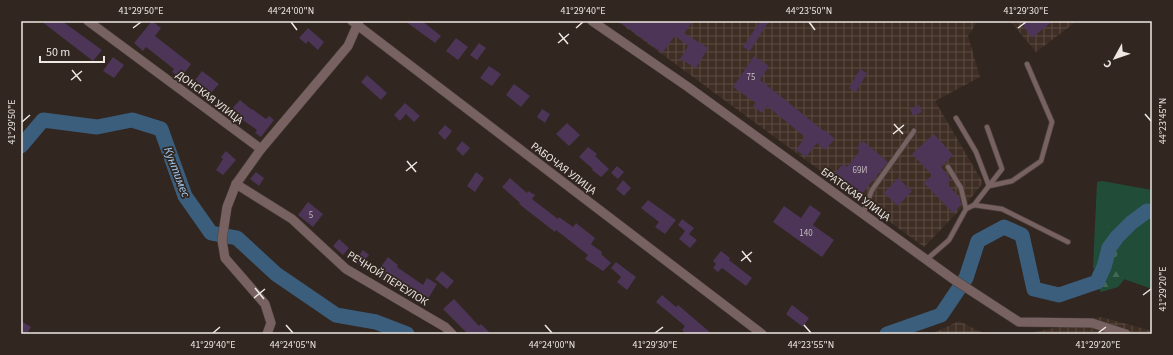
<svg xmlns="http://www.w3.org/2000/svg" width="1173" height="355" viewBox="0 0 1173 355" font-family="'Source Sans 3',sans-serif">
<defs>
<pattern id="industrial-grid" width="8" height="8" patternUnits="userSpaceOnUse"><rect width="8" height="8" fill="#3f2e24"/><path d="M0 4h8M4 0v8" fill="none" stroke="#5b4c44"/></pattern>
<pattern id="forest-firs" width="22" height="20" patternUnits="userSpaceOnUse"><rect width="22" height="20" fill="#214d38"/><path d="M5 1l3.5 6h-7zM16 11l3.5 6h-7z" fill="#426754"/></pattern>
</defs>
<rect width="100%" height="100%" fill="#312620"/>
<!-- industrial -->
<g fill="url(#industrial-grid)">
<polygon points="617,21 978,21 968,36 980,77 935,101 983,183 970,199 924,247"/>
<polygon points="1010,21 1077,21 1036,52"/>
<polygon points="1101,317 1152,331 1152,334 1027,334"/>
<polygon points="959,321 985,334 931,334"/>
</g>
<!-- grass -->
<polygon fill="#214d38" points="1102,181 1152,190 1152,289 1093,268 1097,182"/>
<!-- forest -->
<polygon fill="url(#forest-firs)" points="1108,226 1120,227 1124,238 1115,260 1122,264 1127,276 1118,287 1101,292 1092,274 1098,260 1101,233"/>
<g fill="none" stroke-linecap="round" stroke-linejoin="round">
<!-- river -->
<g stroke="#3c5e7d" stroke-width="15">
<polyline points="21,146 43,120 97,127 132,120 161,129 185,196 211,233 237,238 276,274 336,315 376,322 407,334"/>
<polyline points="887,334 941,315 966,278 978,241 1004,227 1022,235 1034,289 1059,295 1097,282 1104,267 1109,248 1117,237 1131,223 1147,211 1152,212"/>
</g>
</g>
<!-- building -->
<g fill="#4c3557">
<polygon points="41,21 62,21 102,50 93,61"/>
<polygon points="152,21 161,28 155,36 191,64 181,78 172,72 174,69 146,47 143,51 134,43"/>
<polygon points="405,21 422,21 441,36 435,43"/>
<polygon points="618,21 693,21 684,33 708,48 696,68 680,59 688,46 675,36 662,53"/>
<polygon points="760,21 769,21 750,51 743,47"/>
<polygon points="1024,21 1053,21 1032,38 1024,27"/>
<polygon points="308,28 324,42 318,50 308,41 306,44 299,38"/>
<polygon points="456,38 468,47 458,60 446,51"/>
<polygon points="479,43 486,48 477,60 470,55"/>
<polygon points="754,56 769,66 760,80 824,131 825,130 835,139 825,150 817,143 806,157 796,150 805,137 767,106 762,113 753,106 756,103 733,87"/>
<polygon points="113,57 124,65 114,78 103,71"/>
<polygon points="489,66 501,74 492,86 480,78"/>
<polygon points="860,69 867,73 856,92 849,88"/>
<polygon points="202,71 219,84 209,95 193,83"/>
<polygon points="367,75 387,93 381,100 361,82"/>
<polygon points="514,84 530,96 521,107 506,95"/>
<polygon points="240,100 252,110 252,109 266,119 269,116 274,120 261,137 255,133 257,130 230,111"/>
<polygon points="405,103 420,116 414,122 406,114 400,121 394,115"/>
<polygon points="919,105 922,112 913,116 910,109"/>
<polygon points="542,109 550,114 545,123 537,117"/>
<polygon points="567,123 580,135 569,146 556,134"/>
<polygon points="445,125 452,131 445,140 438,133"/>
<polygon points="934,134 953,155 941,167 951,180 947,184 960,198 961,205 953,213 924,183 932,175 912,154"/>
<polygon points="462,141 470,148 463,156 456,149"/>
<polygon points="863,141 888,162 861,195 835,173 843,164 847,167 860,151 856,148"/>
<polygon points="588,147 597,154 595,156 609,169 601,177 592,170 593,169 579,157"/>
<polygon points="226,151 236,160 223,175 216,170 223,159 221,157"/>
<polygon points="617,166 624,172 618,179 611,173"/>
<polygon points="256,172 264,178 259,186 250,179"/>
<polygon points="476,172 484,178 475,192 467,186"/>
<polygon points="510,178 527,193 528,191 535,195 532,199 558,219 559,217 573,227 576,223 595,238 591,244 602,252 601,254 611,263 603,271 585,259 588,255 556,230 555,232 519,204 520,203 502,187"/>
<polygon points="898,178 912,191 898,206 884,193"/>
<polygon points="623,180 631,188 624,196 616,189"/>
<polygon points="648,200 676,220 665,234 655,227 659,222 641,208"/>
<polygon points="308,202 323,214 313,227 298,215"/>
<polygon points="810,205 821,213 813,225 834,240 822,257 773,222 784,206 801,218"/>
<polygon points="682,219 694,228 689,234 697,240 690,248 679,239 685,231 678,225"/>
<polygon points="339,239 349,248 343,255 333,246"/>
<polygon points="363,250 369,255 360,266 355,261"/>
<polygon points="721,251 730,258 729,260 752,278 746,286 722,268 718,272 713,268 716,264 713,261"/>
<polygon points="388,257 398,265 397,267 423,285 427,278 437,284 426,302 388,279 385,282 375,275"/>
<polygon points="616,262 636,277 627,290 617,282 621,277 611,268"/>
<polygon points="442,271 454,281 447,289 435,279"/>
<polygon points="662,295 676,307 678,305 712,334 686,334 682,330 685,326 656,302"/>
<polygon points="454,299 479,326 481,324 491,334 468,334 443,309"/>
<polygon points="792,305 809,318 803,327 786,314"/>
<polygon points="21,321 31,327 27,334 21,334"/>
</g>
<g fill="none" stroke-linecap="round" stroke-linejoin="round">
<defs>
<g id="lane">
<polyline points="956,118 976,152 989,186 1012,181 1041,161 1052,122 1027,64"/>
<polyline points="948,167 961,188 966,209"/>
<polyline points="974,205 1002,169 987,127"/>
<polyline points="863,214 872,190 914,131"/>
<polyline points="926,260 949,240 966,209 974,205 1002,209 1068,242"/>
</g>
<g id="street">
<polyline points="88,21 261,149"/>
<polyline points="352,21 762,334"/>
<polyline points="592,21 688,87 953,279 1019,322 1092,323 1126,334"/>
<polyline points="236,184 292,219 346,269 445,327 452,334"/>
<polyline points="267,334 271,323 265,304 225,258 222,240 227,207 236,184 261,149 348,46 359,21"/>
</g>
</defs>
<!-- lane casing -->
<use href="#lane" stroke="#4b413b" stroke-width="6"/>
<!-- street casing -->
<use href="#street" stroke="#4b413b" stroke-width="10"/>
<!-- lane -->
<use href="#lane" stroke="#776161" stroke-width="4.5"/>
<!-- street -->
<use href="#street" stroke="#776161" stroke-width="9"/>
</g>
<!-- ticks -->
<path fill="none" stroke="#eee7e2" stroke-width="1.5" d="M291,22L297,30M809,22L815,30M133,28L141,22M576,28L583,22M1018,28L1026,22M559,33L568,44M558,43L569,34M72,70L81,81M71,80L82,71M1145,114L1151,121M22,122L30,115M894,124L903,134M893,134L904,125M407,161L416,172M406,171L417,162M742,251L751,262M741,261L752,252M255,288L264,299M1143,295L1151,289M254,298L265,289M286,325L293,333M545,325L552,333M804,325L811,333M213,333L220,327M655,333L663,327M1098,333L1106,327"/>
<g text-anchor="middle" stroke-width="3.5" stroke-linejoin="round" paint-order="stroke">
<!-- number labels -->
<g font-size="9" fill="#c6babf">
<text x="751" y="80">75</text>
<text x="860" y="173">69И</text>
<text x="311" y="218">5</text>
<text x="806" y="236">140</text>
</g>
<!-- street labels -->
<g font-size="11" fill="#eee7e2" stroke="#312620">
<text transform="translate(210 97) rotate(37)" y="4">ДОНСКАЯ УЛИЦА</text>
<text transform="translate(564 168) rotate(37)" y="4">РАБОЧАЯ УЛИЦА</text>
<text transform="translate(856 194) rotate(36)" y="4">БРАТСКАЯ УЛИЦА</text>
<text transform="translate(388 278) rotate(32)" y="4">РЕЧНОЙ ПЕРЕУЛОК</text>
</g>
<!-- water labels -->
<g font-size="12" font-style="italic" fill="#a1cdf7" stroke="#312620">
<text transform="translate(177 172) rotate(69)" y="4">Кунтимес</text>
</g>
</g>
<!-- border -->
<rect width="1173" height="355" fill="none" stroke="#312620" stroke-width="44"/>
<!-- north arrow -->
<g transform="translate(1115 58) rotate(230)" stroke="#312620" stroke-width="3" paint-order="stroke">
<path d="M0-3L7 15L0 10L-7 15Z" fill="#eee7e2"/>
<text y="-6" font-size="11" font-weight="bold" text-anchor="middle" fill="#eee7e2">С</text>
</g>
<!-- scale -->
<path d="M40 56v6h64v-6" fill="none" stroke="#eee7e2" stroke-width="2"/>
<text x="46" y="56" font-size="12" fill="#eee7e2" stroke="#312620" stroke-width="3" paint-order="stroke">50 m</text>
<rect x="22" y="22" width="1129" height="311" fill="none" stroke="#eee7e2" stroke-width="1.5"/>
<g font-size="10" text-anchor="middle" fill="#eee7e2">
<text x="141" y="14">41°29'50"E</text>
<text x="291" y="14">44°24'00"N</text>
<text x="583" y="14">41°29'40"E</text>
<text x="809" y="14">44°23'50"N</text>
<text x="1026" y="14">41°29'30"E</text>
<text transform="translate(1162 121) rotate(-90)" y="4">44°23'45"N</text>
<text transform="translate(11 122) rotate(-90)" y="4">41°29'50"E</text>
<text transform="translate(1162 289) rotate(-90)" y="4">41°29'20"E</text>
<text x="213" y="348">41°29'40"E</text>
<text x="293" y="348">44°24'05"N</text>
<text x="552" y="348">44°24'00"N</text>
<text x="655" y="348">41°29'30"E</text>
<text x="811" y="348">44°23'55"N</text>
<text x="1098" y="348">41°29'20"E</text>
</g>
</svg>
